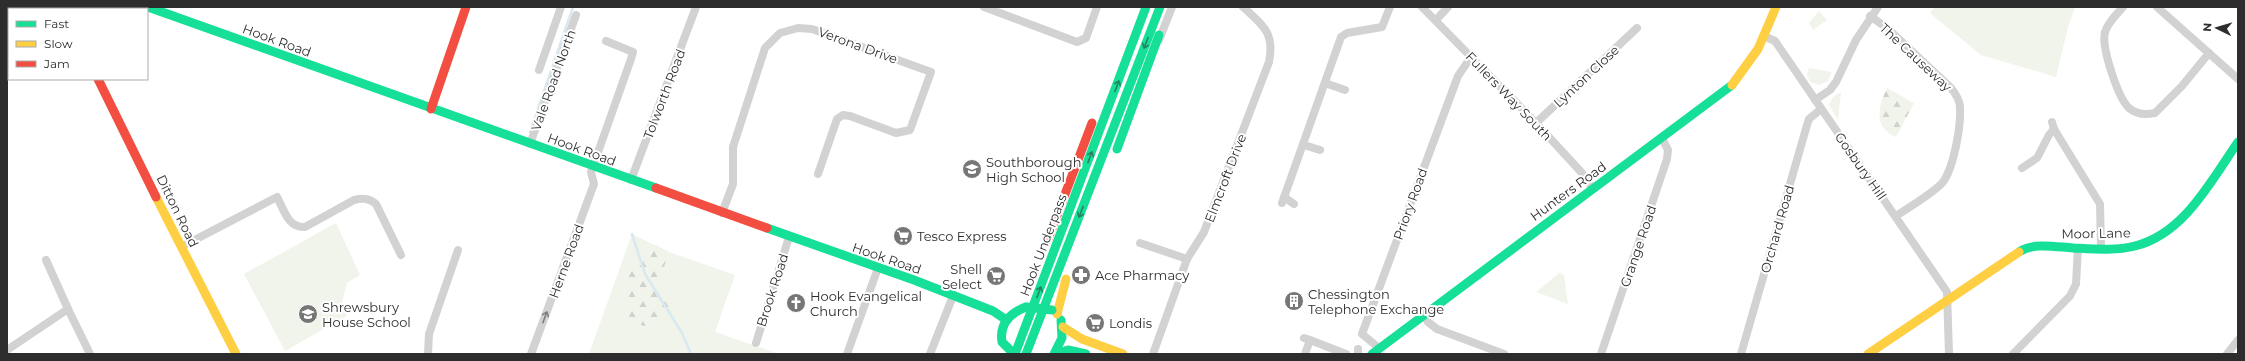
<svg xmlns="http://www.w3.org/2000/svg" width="2245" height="361" viewBox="0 0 2245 361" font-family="Montserrat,sans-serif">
<defs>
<pattern id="forest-firs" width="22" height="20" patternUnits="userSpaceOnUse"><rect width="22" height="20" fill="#f0f4eb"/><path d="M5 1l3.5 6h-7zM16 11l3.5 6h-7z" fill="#ced2ca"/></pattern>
</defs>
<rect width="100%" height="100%" fill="#fff"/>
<!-- green -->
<g fill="#f0f4eb">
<polygon points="1935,7 2075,7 2068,27 2056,77 1981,55 1930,13"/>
<polygon points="1819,11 1827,20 1813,30 1809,23"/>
<polygon points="1809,68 1832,72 1828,81 1819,85 1810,82 1807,75"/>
<polygon points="1841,92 1838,120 1829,105 1833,97"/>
<polygon points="336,223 360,275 347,283 341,306 347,316 285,351 244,274"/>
<polygon points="632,234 669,252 735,275 715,332 779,354 589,354"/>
<polygon points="1559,273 1564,275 1568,304 1536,292"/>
</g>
<!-- forest -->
<g fill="url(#forest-firs)">
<path d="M1887,88L1914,103L1896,137C1873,128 1878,106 1887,88Z"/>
<polygon points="656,245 669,252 656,291 682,301 666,311 659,323 643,326 626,314 624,299 620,295 627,283 630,273"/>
</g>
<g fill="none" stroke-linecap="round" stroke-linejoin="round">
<!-- stream -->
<g stroke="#d8e9f1" stroke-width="2.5">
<polyline points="530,132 573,7"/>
<polyline points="632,234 645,274 682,333 691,354"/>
</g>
<!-- street -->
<g stroke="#d2d2d2" stroke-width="8">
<polyline points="984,7 1077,42 1086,38 1097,7"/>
<polyline points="1422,7 1536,123 1582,173 1592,188"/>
<path d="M2123,7C2116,15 2108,22 2105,32C2101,47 2118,98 2129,108C2137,115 2146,115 2155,113L2182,86L2209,53"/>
<polyline points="2157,7 2238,79"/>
<polyline points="19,9 21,7"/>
<path d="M1870,16L1887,28L1951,88C1956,94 1960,100 1960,108C1961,126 1954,167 1943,182C1935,192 1908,208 1896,216"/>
<polyline points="1436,20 1448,7"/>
<polyline points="7,30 9,27"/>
<polyline points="1766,37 1775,41 1947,292 1949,354"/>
<polyline points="1159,40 1172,7"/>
<polyline points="539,70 561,7"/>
<polyline points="1325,83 1345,90"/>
<polyline points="1815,100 1830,90 1836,82 1856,40 1878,7"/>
<polyline points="2052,122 2054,129 2100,204 2101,248"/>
<polyline points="1536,123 1637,28"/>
<polyline points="530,144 576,15"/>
<polyline points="1304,145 1320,150"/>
<polyline points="2022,168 2037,158 2049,135 2054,129"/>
<polyline points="631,180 696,7"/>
<polyline points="1284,197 1294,204"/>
<polyline points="1282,203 1341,37 1347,33 1382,27 1390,7"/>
<polyline points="722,213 733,184 733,147 765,48 780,33 798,28 812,29 931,72 910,130 896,133 850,116 843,115 837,119 818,174"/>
<polyline points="1140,243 1187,259"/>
<path d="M181,247L277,197C284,210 288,228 305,227L354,200C363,198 369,198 376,204L401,255"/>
<polyline points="46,260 68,309"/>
<polyline points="1424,315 1428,322 1437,329 1504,354"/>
<polyline points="1304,338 1310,340 1305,354"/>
<polyline points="1310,340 1346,354"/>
<polyline points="756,343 789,237"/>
<polyline points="1379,348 1362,334 1458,76 1471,57"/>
<polyline points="7,350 68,309 90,354"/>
<polyline points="428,354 429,334 458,250"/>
<polyline points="531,354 594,184 591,172 631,59 633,52 606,41"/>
<polyline points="847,354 878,268"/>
<polyline points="930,354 953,296"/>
<path d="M1153,354L1187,259L1204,232L1269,62C1275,33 1263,25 1243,7"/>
<polyline points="1358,354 1358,349"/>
<polyline points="1601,354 1667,159 1668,150 1662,138"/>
<polyline points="1741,354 1807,125 1809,119 1821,109"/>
<polyline points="2013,354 2070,296 2076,284 2078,248"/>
<polyline points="2227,354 2238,340"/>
</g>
<!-- fast -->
<g stroke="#16e098" stroke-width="9">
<polyline points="63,7 64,9"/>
<polyline points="148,7 656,188"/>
<polyline points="1117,149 1159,35"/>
<polyline points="767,228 914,280 993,311 1005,319"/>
<path d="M2019,252C2034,242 2056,247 2073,248C2093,249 2116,251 2135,246C2184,234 2211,181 2238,142"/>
<path d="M1014,354L1002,342C999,324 1010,313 1026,307"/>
<polyline points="1015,354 1146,7"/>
<polyline points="1026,354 1160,7"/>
<polyline points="1054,354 1062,338 1061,320"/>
<polyline points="1056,354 1068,350 1086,354"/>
<polyline points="1372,354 1732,85"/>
</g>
<!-- slow -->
<g stroke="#ffcf43" stroke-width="9">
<polyline points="1732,85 1758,49 1776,7"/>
<polyline points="156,197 236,354"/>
<polyline points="1057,314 1066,279"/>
<polyline points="1063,327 1082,339 1123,354"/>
<polyline points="1868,354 2019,252"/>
</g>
<!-- jam -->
<g stroke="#f24e42" stroke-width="9">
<polyline points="98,79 156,197"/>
<polyline points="431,109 466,7"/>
<polyline points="656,188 767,228"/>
<polyline points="1048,239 1092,123"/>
</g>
<!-- fast-bridge -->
<polyline stroke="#16e098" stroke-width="9" points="1026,307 1052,310"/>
</g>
<!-- one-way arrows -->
<defs><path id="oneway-shaft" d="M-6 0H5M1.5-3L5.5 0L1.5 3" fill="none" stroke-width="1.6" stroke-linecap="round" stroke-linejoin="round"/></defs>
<g stroke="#228662">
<use href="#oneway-shaft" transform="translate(1146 43) rotate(111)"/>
<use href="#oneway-shaft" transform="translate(1117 86) rotate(-69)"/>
<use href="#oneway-shaft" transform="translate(1090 157) rotate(-70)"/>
<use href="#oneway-shaft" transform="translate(1081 212) rotate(111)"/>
<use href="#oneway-shaft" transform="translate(1039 292) rotate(-69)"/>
</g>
<use stroke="#808080" href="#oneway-shaft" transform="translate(545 317) rotate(-70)"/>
<!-- icons -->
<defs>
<symbol id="school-disc" viewBox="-11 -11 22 22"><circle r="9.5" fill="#767676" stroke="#fff"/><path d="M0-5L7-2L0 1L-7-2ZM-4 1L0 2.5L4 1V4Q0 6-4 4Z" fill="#fff"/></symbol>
<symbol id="supermarket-disc" viewBox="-11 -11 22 22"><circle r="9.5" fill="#767676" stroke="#fff"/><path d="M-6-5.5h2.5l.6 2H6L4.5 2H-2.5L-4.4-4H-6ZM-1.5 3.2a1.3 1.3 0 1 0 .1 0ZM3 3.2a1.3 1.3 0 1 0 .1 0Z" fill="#fff"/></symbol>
<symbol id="pharmacy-disc" viewBox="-11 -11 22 22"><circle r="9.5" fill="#767676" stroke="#fff"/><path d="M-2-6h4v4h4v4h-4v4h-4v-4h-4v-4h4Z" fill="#fff"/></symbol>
<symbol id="building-disc" viewBox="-11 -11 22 22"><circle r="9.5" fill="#767676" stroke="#fff"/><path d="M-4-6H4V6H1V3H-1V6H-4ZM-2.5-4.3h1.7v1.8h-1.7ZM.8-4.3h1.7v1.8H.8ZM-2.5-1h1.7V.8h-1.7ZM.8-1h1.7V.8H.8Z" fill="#fff"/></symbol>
<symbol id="church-disc" viewBox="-11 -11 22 22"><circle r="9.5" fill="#767676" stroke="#fff"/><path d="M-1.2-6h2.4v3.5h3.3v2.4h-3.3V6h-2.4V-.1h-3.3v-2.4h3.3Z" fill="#fff"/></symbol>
</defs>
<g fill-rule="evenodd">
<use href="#school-disc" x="961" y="158" width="22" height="22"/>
<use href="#supermarket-disc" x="892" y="225" width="22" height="22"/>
<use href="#pharmacy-disc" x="1070" y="264" width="22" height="22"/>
<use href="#supermarket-disc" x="985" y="265" width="22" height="22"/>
<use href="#building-disc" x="1283" y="290" width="22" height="22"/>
<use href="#church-disc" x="785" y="292" width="22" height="22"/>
<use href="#school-disc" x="297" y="303" width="22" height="22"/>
<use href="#supermarket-disc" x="1084" y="312" width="22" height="22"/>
</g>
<g text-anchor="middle" stroke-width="4" stroke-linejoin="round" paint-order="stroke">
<!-- street labels -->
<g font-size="13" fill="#2d2d2d" stroke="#fff">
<text transform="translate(277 40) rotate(20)" y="5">Hook Road</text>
<text transform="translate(858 45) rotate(20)" y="5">Verona Drive</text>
<text transform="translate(1916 57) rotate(43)" y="5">The Causeway</text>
<text transform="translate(1586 76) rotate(-43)" y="5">Lynton Close</text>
<text transform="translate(553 80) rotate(-70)" y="5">Vale Road North</text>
<text transform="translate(664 94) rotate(-69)" y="5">Tolworth Road</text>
<text transform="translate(1509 96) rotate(46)" y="5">Fullers Way South</text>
<text transform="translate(582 149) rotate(20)" y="5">Hook Road</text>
<text transform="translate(1861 166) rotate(55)" y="5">Gosbury Hill</text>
<text transform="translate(1225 178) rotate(-69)" y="5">Elmcroft Drive</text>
<text transform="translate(1568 191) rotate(-36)" y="5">Hunters Road</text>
<text transform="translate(1410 204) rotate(-70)" y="5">Priory Road</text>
<text transform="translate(178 211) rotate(64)" y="5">Ditton Road</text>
<text transform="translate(1777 229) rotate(-74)" y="5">Orchard Road</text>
<text transform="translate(2096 233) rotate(-1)" y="5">Moor Lane</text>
<text transform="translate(1043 245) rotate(-69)" y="5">Hook Underpass</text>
<text transform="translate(1638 246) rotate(-71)" y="5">Grange Road</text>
<text transform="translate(887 258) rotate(19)" y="5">Hook Road</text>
<text transform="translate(566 261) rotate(-70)" y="5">Herne Road</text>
<text transform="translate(772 290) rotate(-72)" y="5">Brook Road</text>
</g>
<!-- poi labels -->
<g font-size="13" fill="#2d2d2d" stroke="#fff" text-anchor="start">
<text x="986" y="167">Southborough<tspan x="986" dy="15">High School</tspan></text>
<text x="917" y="241">Tesco Express</text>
<text x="982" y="274" text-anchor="end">Shell<tspan x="982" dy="15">Select</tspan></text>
<text x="1095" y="280">Ace Pharmacy</text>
<text x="1308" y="299">Chessington<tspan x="1308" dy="15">Telephone Exchange</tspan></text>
<text x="810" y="301">Hook Evangelical<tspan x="810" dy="15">Church</tspan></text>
<text x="322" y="312">Shrewsbury<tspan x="322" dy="15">House School</tspan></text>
<text x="1109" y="328">Londis</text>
</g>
</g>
<!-- border -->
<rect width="2245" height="361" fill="none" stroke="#2d2d2d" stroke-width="16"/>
<!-- legend -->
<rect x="8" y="8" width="140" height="72" fill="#ffffff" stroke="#ababab"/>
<rect x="16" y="21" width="20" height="6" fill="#16e098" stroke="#ababab"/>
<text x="44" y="28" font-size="12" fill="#2d2d2d">Fast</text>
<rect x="16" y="41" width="20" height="6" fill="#ffcf43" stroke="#ababab"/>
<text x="44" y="48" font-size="12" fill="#2d2d2d">Slow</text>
<rect x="16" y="61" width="20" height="6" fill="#f24e42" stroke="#ababab"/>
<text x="44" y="68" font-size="12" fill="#2d2d2d">Jam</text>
<!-- north arrow -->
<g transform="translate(2217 28) rotate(275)" stroke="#ffffff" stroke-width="3" paint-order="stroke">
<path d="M0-3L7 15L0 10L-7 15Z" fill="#2d2d2d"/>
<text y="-6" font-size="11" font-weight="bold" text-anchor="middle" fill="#2d2d2d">N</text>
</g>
</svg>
